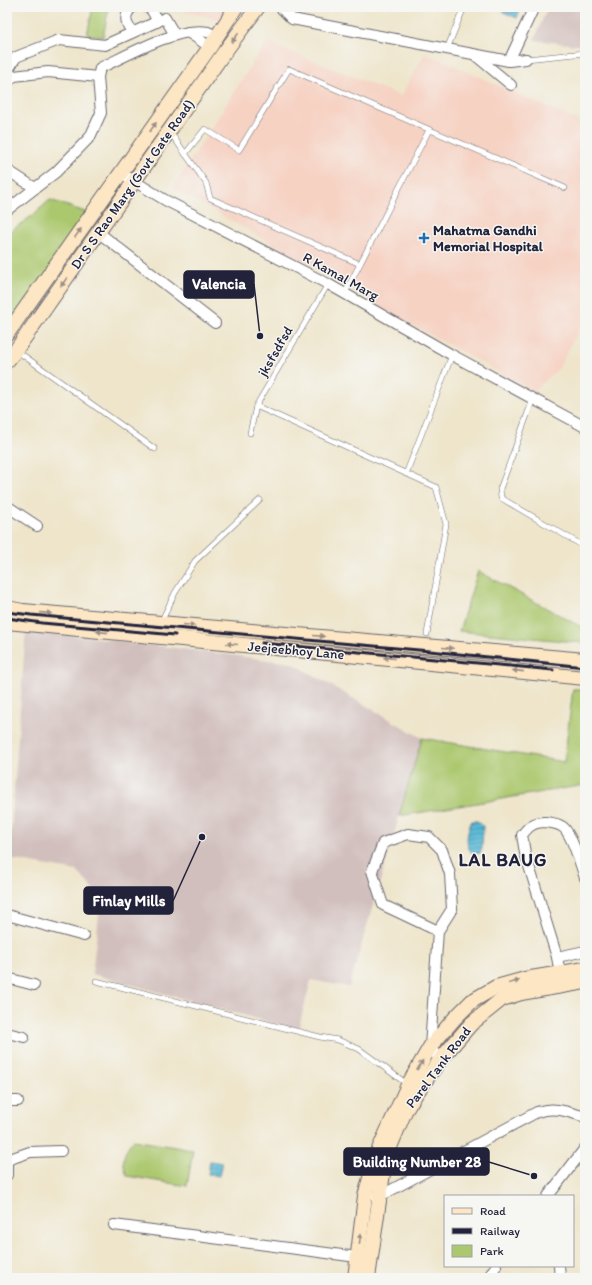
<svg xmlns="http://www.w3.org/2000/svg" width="592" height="1285" viewBox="0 0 592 1285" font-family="Itim,sans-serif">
<defs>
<pattern id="water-rules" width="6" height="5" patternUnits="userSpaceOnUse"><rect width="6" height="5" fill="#58b9d7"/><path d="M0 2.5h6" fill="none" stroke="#4896b0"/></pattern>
</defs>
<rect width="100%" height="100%" fill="#f6f6f2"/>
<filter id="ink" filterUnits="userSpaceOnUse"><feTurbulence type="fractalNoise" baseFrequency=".025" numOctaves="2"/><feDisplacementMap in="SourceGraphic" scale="8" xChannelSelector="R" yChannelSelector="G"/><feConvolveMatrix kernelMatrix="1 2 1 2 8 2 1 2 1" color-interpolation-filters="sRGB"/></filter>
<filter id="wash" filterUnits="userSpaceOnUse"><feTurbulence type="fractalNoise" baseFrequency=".012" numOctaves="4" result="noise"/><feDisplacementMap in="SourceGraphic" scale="16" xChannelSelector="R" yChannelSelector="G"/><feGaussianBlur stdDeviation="0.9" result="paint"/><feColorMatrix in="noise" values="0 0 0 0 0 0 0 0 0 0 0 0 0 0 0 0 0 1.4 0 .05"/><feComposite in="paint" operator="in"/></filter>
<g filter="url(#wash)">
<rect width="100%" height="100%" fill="#eee5cb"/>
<!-- built -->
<g fill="#f6d2c3">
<polygon points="166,7 230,7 222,20"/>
<polygon points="266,42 401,96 425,53 585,124 585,318 559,368 534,391 384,310 351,288 173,188"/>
</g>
<!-- industrial -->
<g fill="#d1bfbd">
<polygon points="548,7 585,7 585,46 534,40"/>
<polygon points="26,629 292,663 422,738 349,987 311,980 298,1030 92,974 101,898 77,871 9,859"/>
</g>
<!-- park -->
<g fill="#acc86e" stroke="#677554">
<polygon points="93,7 109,7 103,37 87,34"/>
<polygon points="50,200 91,214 7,327 7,234 33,215"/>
<polygon points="478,571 585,629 585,643 459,631"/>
<polygon points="573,689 585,689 585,785 399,816 422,738 564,762"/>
<path d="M133,1140L193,1150L187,1186L127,1176C121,1160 123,1153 133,1140Z"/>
</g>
<!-- water -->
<g fill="url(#water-rules)" stroke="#3d6e89">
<polygon points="505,7 521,7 517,18 503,12"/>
<path d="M472,821H477L483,826L482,848L480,853C463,858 466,829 472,821Z"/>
<polygon points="210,1161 222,1163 219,1176 208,1174"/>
</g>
</g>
<g filter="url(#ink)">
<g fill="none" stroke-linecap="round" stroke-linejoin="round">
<defs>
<g id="lane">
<polyline points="447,49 464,7"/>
<polyline points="526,59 585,53"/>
<polyline points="170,132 206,183 210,198 360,264"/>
<polyline points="185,154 205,129 239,150 289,69 565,188"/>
<polyline points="345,293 429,130"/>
<polyline points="17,351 155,449"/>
<polyline points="533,399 500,489 501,498 585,547"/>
<polyline points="256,406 436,487 446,524 427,634"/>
<polyline points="250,433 256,406 328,284"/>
<polyline points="406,474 452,355"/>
<polyline points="161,622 175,593 195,561 260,500"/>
<polyline points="96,981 320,1037 338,1040 359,1049 407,1084"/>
</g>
<g id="street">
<path d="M133,7C123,14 125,24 133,32"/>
<path d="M146,7C153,8 155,16 157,22"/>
<polyline points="280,7 292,19 509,61 526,59"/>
<polyline points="188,32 210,47"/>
<polyline points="476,56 511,85"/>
<polyline points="509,61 534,7"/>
<polyline points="7,72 16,57 59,40 105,45 165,18 175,35"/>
<polyline points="7,82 14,76 48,72 98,77"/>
<polyline points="7,170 35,188"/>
<polyline points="121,173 165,200 328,284 452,355 585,427"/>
<path d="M7,210L56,172L90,137L101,113L98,77L100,68C128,55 178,26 208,32C211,33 214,35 216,37"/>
<polyline points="98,232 215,323"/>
<polyline points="7,506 37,526"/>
<polyline points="7,915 84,936"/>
<polyline points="438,931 452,909 450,874 442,850 429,837 408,834 383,843 372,871 383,905 438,931 430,1047 440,1060"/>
<polyline points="557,957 585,951"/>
<polyline points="7,978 34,985"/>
<path d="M561,979L557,957L525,853L522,835C528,827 533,822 545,822C551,823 560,823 565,829C573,839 581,865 585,878"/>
<polyline points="7,1033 24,1037"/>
<polyline points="7,1101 18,1101"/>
<polyline points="7,1160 30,1152 61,1151"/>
<polyline points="7,1175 7,1160"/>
<path d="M376,1196H380L537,1112C555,1106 568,1112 585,1117"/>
<polyline points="548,1196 585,1148"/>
<polyline points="114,1225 357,1257"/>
<polyline points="559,1266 560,1278"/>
<polyline points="488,1278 496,1266"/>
</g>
<g id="secondary">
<polyline points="7,334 210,47 236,7"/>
<polyline points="7,361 16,350 223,54 258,7"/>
<polyline points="7,608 23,611 585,660"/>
<polyline points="7,622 585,678"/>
<polyline points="355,1278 365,1196 376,1156 408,1085 430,1047 455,1018 472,1001 496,987 525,979 585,969"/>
<polyline points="368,1278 385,1159 405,1111 417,1092 440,1060 471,1024 502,999 521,993 585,982"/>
</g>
</defs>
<!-- lane casing -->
<use href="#lane" stroke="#69666d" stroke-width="6"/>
<!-- street casing -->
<use href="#street" stroke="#69666d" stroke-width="12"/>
<!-- secondary casing -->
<use href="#secondary" stroke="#69666d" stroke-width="16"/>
<!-- lane -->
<use href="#lane" stroke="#fff" stroke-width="5"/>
<!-- street -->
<use href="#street" stroke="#fff" stroke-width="10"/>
<!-- secondary -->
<use href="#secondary" stroke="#fce6c4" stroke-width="14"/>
<!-- rail -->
<g stroke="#22223b" stroke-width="3">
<polyline points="7,612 31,615 430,651 585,667"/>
<polyline points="7,618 42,623 175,635"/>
<polyline points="262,643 553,670"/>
</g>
</g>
<!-- one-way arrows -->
<defs><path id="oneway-solid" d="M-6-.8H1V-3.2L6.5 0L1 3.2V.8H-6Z"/></defs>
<g fill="#9a8e86">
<use href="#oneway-solid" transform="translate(235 38) rotate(126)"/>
<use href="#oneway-solid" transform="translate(153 127) rotate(-55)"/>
<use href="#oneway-solid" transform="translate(78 233) rotate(-55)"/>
<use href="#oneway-solid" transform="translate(64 282) rotate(125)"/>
<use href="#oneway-solid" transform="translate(46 613) rotate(5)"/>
<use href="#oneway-solid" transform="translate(189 625) rotate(5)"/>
<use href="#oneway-solid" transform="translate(102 632) rotate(-174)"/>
<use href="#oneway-solid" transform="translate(319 636) rotate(5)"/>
<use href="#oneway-solid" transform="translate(232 644) rotate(-175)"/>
<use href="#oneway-solid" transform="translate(448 648) rotate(5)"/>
<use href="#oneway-solid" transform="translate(389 658) rotate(-175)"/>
<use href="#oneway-solid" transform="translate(518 671) rotate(-174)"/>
<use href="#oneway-solid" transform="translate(514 982) rotate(-15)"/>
<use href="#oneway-solid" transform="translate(420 1065) rotate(-59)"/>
<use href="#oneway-solid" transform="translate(360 1239) rotate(-83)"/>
</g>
</g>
<!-- markers -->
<path fill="#1f6fb2" stroke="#f6f6f2" stroke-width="1.5" d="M422 232h4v4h4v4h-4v4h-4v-4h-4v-4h4z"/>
<g text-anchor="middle" stroke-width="3" stroke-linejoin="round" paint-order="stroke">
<!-- street labels -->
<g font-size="14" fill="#22223b" stroke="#f6f6f2">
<text transform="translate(132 184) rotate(-55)" y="5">Dr S S Rao Marg (Govt Gate Road)</text>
<text transform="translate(341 276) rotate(29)" y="5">R Kamal Marg</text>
<text transform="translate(275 351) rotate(-60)" y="5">jksfsdfsd</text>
<text transform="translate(296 650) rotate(5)" y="5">Jeejeebhoy Lane</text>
<text transform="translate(438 1067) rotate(-53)" y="5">Parel Tank Road</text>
</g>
<!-- poi labels -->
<g font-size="14" font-weight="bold" fill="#22223b" stroke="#f6f6f2" text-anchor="start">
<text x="433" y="235">Mahatma Gandhi<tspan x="433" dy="16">Memorial Hospital</tspan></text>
</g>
<!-- district labels -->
<g font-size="18" font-weight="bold" letter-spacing="1" fill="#22223b" stroke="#f6f6f2">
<text x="503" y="866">LAL BAUG</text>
</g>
</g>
<!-- callouts -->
<path fill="none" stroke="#22223b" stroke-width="1.5" d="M260 336L254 284M202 837L173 901M534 1176L489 1162"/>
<g fill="#22223b" stroke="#f6f6f2" stroke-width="1.5">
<circle cx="260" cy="336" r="4"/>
<circle cx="202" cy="837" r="4"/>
<circle cx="534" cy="1176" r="4"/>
</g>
<g fill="#22223b" stroke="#22223b" stroke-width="1.5">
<rect x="184" y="271" width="70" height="27" rx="4"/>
<rect x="84" y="887" width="89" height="27" rx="4"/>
<rect x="344" y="1148" width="145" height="27" rx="4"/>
</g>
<g font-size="15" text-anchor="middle" font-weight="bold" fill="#fff">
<text x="219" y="289">Valencia</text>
<text x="129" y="906">Finlay Mills</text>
<text x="417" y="1167">Building Number 28</text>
</g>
<!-- margin -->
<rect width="592" height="1285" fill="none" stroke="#f6f6f2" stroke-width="24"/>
<!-- legend -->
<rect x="444" y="1195" width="130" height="72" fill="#f6f6f2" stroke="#a1a1a9"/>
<rect x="452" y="1208" width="20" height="6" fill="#fce6c4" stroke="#a1a1a9"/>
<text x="480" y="1215" font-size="12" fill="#22223b">Road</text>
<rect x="452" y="1228" width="20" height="6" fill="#22223b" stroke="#a1a1a9"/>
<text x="480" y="1235" font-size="12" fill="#22223b">Railway</text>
<rect x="452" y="1245" width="20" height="12" fill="#acc86e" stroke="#a1a1a9"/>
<text x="480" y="1255" font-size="12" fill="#22223b">Park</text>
</svg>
